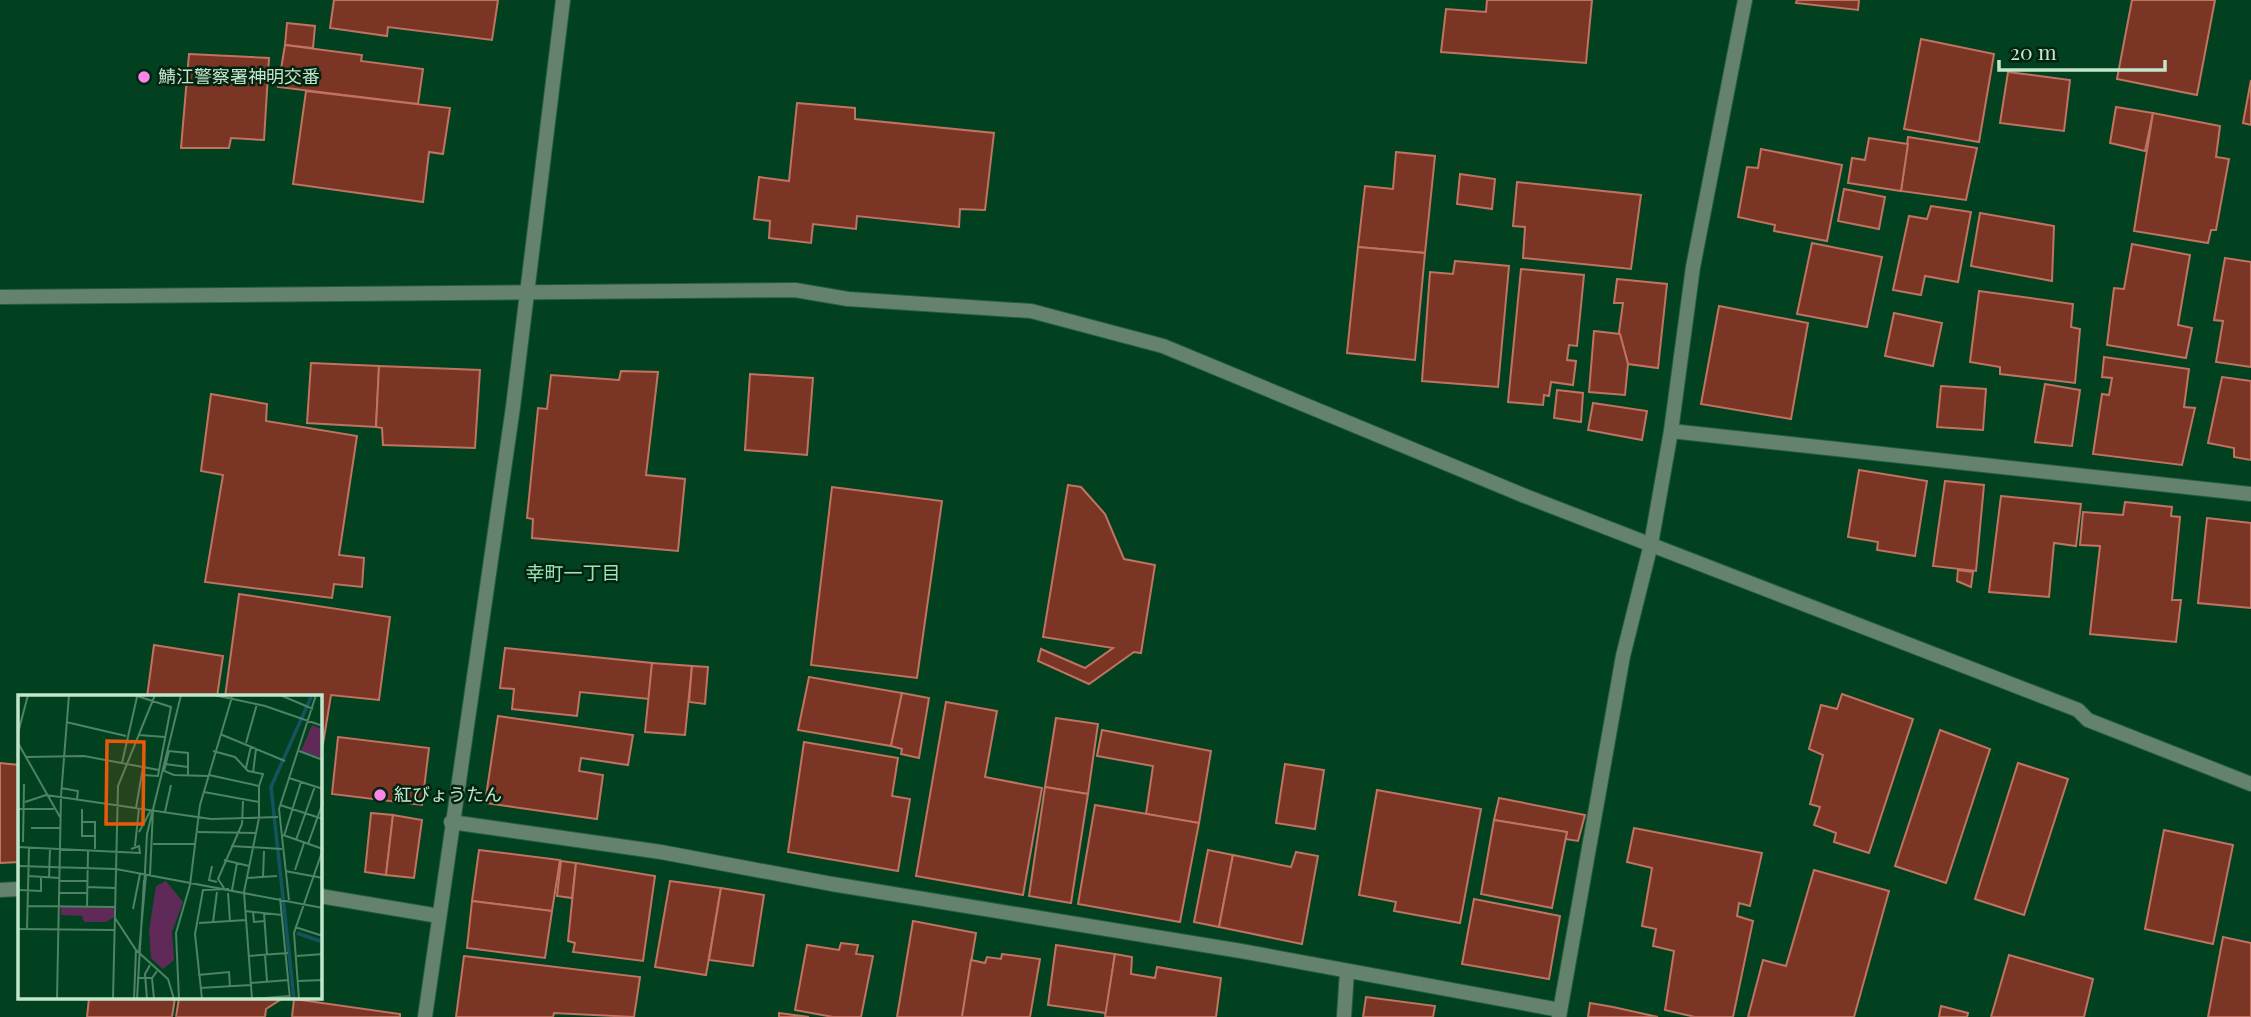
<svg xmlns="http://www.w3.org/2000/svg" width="2251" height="1017" viewBox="0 0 2251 1017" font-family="'Playfair Display','Noto Sans JP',serif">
<rect width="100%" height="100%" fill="#024120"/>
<!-- building -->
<g fill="#7b3525" stroke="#c17361" stroke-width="2">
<polygon points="334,0 498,0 492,40 388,27 387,36 330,28"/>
<polygon points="1487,0 1592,0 1586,63 1441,52 1446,9 1486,12"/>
<polygon points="1797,0 1859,0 1858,10 1796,3"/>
<polygon points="2132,0 2215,0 2197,95 2117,79"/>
<polygon points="287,23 315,26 313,48 285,45"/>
<polygon points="1921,39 1994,54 1979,142 1904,129"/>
<polygon points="285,45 362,55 361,61 423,69 418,104 278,87"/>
<polygon points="189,54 269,58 264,140 231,138 229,148 181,148"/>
<polygon points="2008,72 2070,80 2064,131 2000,123"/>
<polygon points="2251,80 2251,125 2243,123"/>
<polygon points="306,91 450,108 443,154 429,152 423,202 293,184"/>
<polygon points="797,103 855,108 855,119 994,133 985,210 960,209 959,227 857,216 856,229 813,224 811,243 769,238 770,221 754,219 759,177 789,181"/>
<polygon points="2116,107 2153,113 2145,151 2110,143"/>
<polygon points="2153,113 2220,126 2216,157 2229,159 2216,230 2211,230 2208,243 2134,231"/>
<polygon points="1908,137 1977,148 1966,200 1901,191"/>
<polygon points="1869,138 1908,144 1901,191 1848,183 1852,158 1865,160"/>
<polygon points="1761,149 1842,165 1827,241 1774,231 1775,225 1738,217 1747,167 1758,168"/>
<polygon points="1396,152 1435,156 1425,253 1358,247 1365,186 1393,189"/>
<polygon points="1460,174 1495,179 1492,209 1457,204"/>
<polygon points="1517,182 1641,195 1631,269 1523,258 1525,227 1513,226"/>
<polygon points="1844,189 1885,197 1879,229 1838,221"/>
<polygon points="1931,206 1971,212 1958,282 1925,276 1921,295 1893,290 1909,216 1927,219"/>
<polygon points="1980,213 2054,226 2052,281 1971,266"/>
<polygon points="1812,243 1882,257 1867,327 1797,314"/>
<polygon points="2132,244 2190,255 2178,325 2192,328 2186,358 2107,345 2114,288 2124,289"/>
<polygon points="1358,247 1425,253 1415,360 1347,353"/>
<polygon points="2225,258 2251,262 2251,367 2216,362 2223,321 2214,320"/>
<polygon points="1455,261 1509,266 1498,387 1422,381 1430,272 1453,274"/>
<polygon points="1521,269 1584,275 1577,346 1569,345 1567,360 1576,361 1573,385 1551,382 1549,396 1544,395 1543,405 1508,402"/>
<polygon points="1617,279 1667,284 1658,368 1628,364 1619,332 1623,303 1614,303"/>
<polygon points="1979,291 2073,304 2071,327 2080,329 2075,383 2000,374 2000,367 1970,362"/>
<polygon points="1719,306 1808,323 1791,419 1701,404"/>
<polygon points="1894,313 1942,323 1933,366 1885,356"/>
<polygon points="1594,331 1620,334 1628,364 1625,395 1589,392"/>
<polygon points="2104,357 2189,369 2184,407 2195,408 2182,465 2093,454 2102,394 2109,395 2112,378 2102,377"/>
<polygon points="311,363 379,366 376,427 307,423"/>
<polygon points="379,366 480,370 475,448 383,445 382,428 376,427"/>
<polygon points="621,371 658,372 646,475 685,479 678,551 532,538 533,519 527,518 538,408 547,409 551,375 619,380"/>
<polygon points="750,374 813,378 807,455 745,450"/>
<polygon points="2222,377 2251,381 2251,460 2234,457 2234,448 2208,443"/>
<polygon points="2045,384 2080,390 2072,446 2035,442"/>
<polygon points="1941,386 1986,389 1983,430 1937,427"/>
<polygon points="1557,390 1583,393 1581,422 1554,418"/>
<polygon points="211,394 267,404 266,421 357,436 339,555 364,558 362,587 334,584 332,598 205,582 223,475 201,471"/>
<polygon points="1593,403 1647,411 1642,440 1588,430"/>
<polygon points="1859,470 1927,481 1915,556 1877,550 1878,542 1848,537"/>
<polygon points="1945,481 1984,485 1976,571 1933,566"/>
<polygon points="1068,485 1081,487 1105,514 1124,559 1155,565 1141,653 1134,652 1089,684 1038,661 1041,649 1085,668 1113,648 1043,637"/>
<polygon points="832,487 942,501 917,678 811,665"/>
<polygon points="2001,496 2081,504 2076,546 2054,543 2049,597 1989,592"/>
<polygon points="2125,502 2172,507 2171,516 2180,517 2172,600 2181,600 2176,642 2090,634 2100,546 2080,545 2083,512 2123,515"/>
<polygon points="2207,518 2251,523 2251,608 2198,603"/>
<polygon points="1958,570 1973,572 1971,587 1957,581"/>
<polygon points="239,594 390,617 379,700 331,695 322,750 320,697 225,697"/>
<polygon points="154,645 223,656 217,697 147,697"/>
<polygon points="505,648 652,663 649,699 580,692 577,716 512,709 514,689 500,688"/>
<polygon points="652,663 692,666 685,735 645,732"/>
<polygon points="692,666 708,667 705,704 689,702"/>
<polygon points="809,677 902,693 891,746 798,730"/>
<polygon points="902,693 929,698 919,758 901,754 902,749 891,746"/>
<polygon points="1842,694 1913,719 1869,853 1834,842 1836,833 1814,825 1820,807 1810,804 1823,755 1809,749 1821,705 1837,709"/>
<polygon points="946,702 997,711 985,777 1042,788 1023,895 916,876"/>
<polygon points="498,716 633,735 628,765 581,758 579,771 603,775 597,819 485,803"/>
<polygon points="1056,718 1098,724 1088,794 1045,787"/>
<polygon points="1102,730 1211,751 1199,823 1146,814 1153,766 1097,756"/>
<polygon points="1940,730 1990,749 1946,883 1895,866"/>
<polygon points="338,737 429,748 422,805 332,794"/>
<polygon points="804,742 898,758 892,796 910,799 898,871 788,852"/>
<polygon points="0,763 19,765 19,862 0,863"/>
<polygon points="2018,763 2068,779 2024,915 1975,899"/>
<polygon points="1285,764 1324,770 1315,829 1276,823"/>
<polygon points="1045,787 1088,794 1071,903 1029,896"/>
<polygon points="1377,790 1481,809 1460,923 1394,911 1396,902 1359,895"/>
<polygon points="1499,798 1585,815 1578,841 1565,839 1567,832 1494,820"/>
<polygon points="1095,805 1199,823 1180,922 1078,904"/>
<polygon points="371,813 393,815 386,875 365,872"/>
<polygon points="393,815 422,820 414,878 386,875"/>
<polygon points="1494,820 1567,832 1552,908 1481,894"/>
<polygon points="1634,828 1762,853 1750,906 1739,903 1737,916 1753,921 1733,1017 1695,1017 1665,1010 1674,951 1653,946 1656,929 1642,926 1652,868 1627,862"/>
<polygon points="2164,830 2233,845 2213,944 2145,929"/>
<polygon points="479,850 560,860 552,911 472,901"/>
<polygon points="1208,850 1233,855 1219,927 1194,922"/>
<polygon points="1296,852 1318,856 1302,944 1219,927 1233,855 1291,867"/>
<polygon points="561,861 576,863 572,898 557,896"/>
<polygon points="576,863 655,876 643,961 573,952 575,943 568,941"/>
<polygon points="1814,870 1889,891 1854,1017 1748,1017 1763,960 1786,966"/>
<polygon points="670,881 721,888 706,975 655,967"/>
<polygon points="721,888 764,895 753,966 709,960"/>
<polygon points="1474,899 1560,916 1549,979 1462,964"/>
<polygon points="472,901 552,911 545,958 467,948"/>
<polygon points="913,921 976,933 962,1017 897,1017"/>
<polygon points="2223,937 2251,943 2251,1017 2208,1017"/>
<polygon points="841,943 858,945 856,954 873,956 861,1017 833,1017 795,1010 807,945 839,950"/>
<polygon points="1056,945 1115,954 1106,1013 1048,1005"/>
<polygon points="1002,954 1040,959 1030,1017 962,1017 971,960 985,963 987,957 1001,959"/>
<polygon points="1115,954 1132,957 1131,974 1155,978 1157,967 1221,978 1216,1017 1105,1017"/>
<polygon points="2009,955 2093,979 2084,1017 1991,1017"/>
<polygon points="464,956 640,977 634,1017 554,1013 553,1017 456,1017"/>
<polygon points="1366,997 1435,1006 1433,1017 1363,1017"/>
<polygon points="89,998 98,999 175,998 172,1017 87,1017"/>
<polygon points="179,998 283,998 266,1009 265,1017 176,1017"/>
<polygon points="294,999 400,1014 400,1017 292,1017"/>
<polygon points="1590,1003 1613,1007 1658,1017 1588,1017"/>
<polygon points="1941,1006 1968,1013 1967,1017 1939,1017"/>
<polygon points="779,1013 809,1017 779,1017"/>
</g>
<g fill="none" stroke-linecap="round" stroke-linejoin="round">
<defs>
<g id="minor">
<polyline points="1671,431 2251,494"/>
<polyline points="451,822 661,852 832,884 1241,951 1560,1010"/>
<polyline points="0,890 19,889"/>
<polyline points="320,896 439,916"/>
<polyline points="425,1017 513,407 563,0"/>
<polyline points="1344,1017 1347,971"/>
<polyline points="1559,1017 1623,656 1651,544 1671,431 1693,267 1745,0"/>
</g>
<polyline id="tertiary" points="0,297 795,290 848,299 1031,311 1163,346 1525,496 2078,710 2088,720 2251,784"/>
</defs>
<!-- minor casing -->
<use href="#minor" stroke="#255f3f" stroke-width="16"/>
<!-- tertiary casing -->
<use href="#tertiary" stroke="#255f3f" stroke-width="16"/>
<!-- minor -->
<use href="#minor" stroke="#65826d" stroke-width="14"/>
<!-- tertiary -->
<use href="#tertiary" stroke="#65826d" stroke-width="14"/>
</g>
<!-- markers -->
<g fill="#fa87e7" stroke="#042311" stroke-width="2.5">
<circle cx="144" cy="77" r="7"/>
<circle cx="380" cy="795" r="7"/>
</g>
<g text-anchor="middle" stroke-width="5" stroke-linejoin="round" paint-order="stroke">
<!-- poi labels -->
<g font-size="18" fill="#c2e6cc" stroke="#042311" text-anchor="start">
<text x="158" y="83">鯖江警察署神明交番</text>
<text x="394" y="801">紅びょうたん</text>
</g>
<!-- neighbourhood labels -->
<g font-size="19" fill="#9ce6b3" stroke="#042311">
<text x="573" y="580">幸町一丁目</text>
</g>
</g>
<!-- overview -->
<g transform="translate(18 695)">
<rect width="304" height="304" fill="#024120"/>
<path d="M294,30L304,34V63L283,56ZM148,186L165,207L154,237L156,265L145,274L133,263L131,236L138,191ZM43,212L96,213V222L88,227H66L64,221L43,220Z" fill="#602a58"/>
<path fill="none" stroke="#14535f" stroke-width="3.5" d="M279,238L305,247M276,304L253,92L294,0"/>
<path fill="none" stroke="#4f8365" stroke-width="2" d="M196,0L247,11L305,31M262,0L295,14M48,27L108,41M0,38L10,0M202,39L267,66M121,40L147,42M0,48L42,122M228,48L239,9M195,56L217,62L230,76L245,79L241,91M281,56L305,65M8,62L66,61L141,75L153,12L116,0M104,68L119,2M147,69L170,72M228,73L233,51M235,78L238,54M124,80L140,81L141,75M170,80V58L151,56L146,76L156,80L190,81M191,80L241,91V123L226,197L234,304M271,83L305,94M43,93L60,96L59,104M186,97L241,107M7,107L28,100L193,124L260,122M262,110L305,124M118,113L125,72M0,114H36M64,114V141H77V154M147,117L153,90M64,127H77V141M13,133H42M121,137L133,115M180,137L238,138M265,140L305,154M266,141L283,87M278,145L297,91M5,147L6,89M135,149H178M290,149L305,107M117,151L121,113M213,151L264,154M0,152L122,158L121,151L113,154M206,165L231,171M0,171L98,174L305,213M194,171L191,185L199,187M277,175L286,148M267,176L305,183M132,180L135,115M10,181L42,183M245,182L246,156M31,183L32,153M229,183L259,181M42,186H69M69,192L97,193M206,193L200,184L224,129L225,106M126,194L129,139L163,0M0,195L23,196V183M214,195L219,168M41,198H69M210,198L212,226M262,203L272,304M271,205L261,114L298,0M9,211L97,212M69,211L70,156M115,214L122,179M227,216L264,220M235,217L236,227L247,226M246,218L249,260M97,223L118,255L150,284L156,304M195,227L199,197M181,228L228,225M277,232L305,241M0,234L96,235M9,234L11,153M121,257L128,180M247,260L249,286M231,261L270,258M279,261L305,259M180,280L211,277L212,292M119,283H134L139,276M134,283L136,304M280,286L305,285M233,288L271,285M182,293L233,290M39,304L43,101L51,0M95,304L100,91L137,0M116,304L118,255M119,304L126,185M129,304L127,279L132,270M161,304L158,238L172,190L182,110L214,2M184,304L177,239L185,195L211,194M234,304L272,301M281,304L276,238L305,154"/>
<path fill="#e8590c" fill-opacity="0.15" stroke="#e8590c" stroke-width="3.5" d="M89,46L126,47L125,129H88Z"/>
<rect width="304" height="304" fill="none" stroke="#c2e6cc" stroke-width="3.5"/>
</g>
<!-- scale -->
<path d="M1999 60v10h166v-10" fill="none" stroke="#c2e6cc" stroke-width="3.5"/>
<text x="2010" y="60" font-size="21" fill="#c2e6cc" stroke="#042311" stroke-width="5" paint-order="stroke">20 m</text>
</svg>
